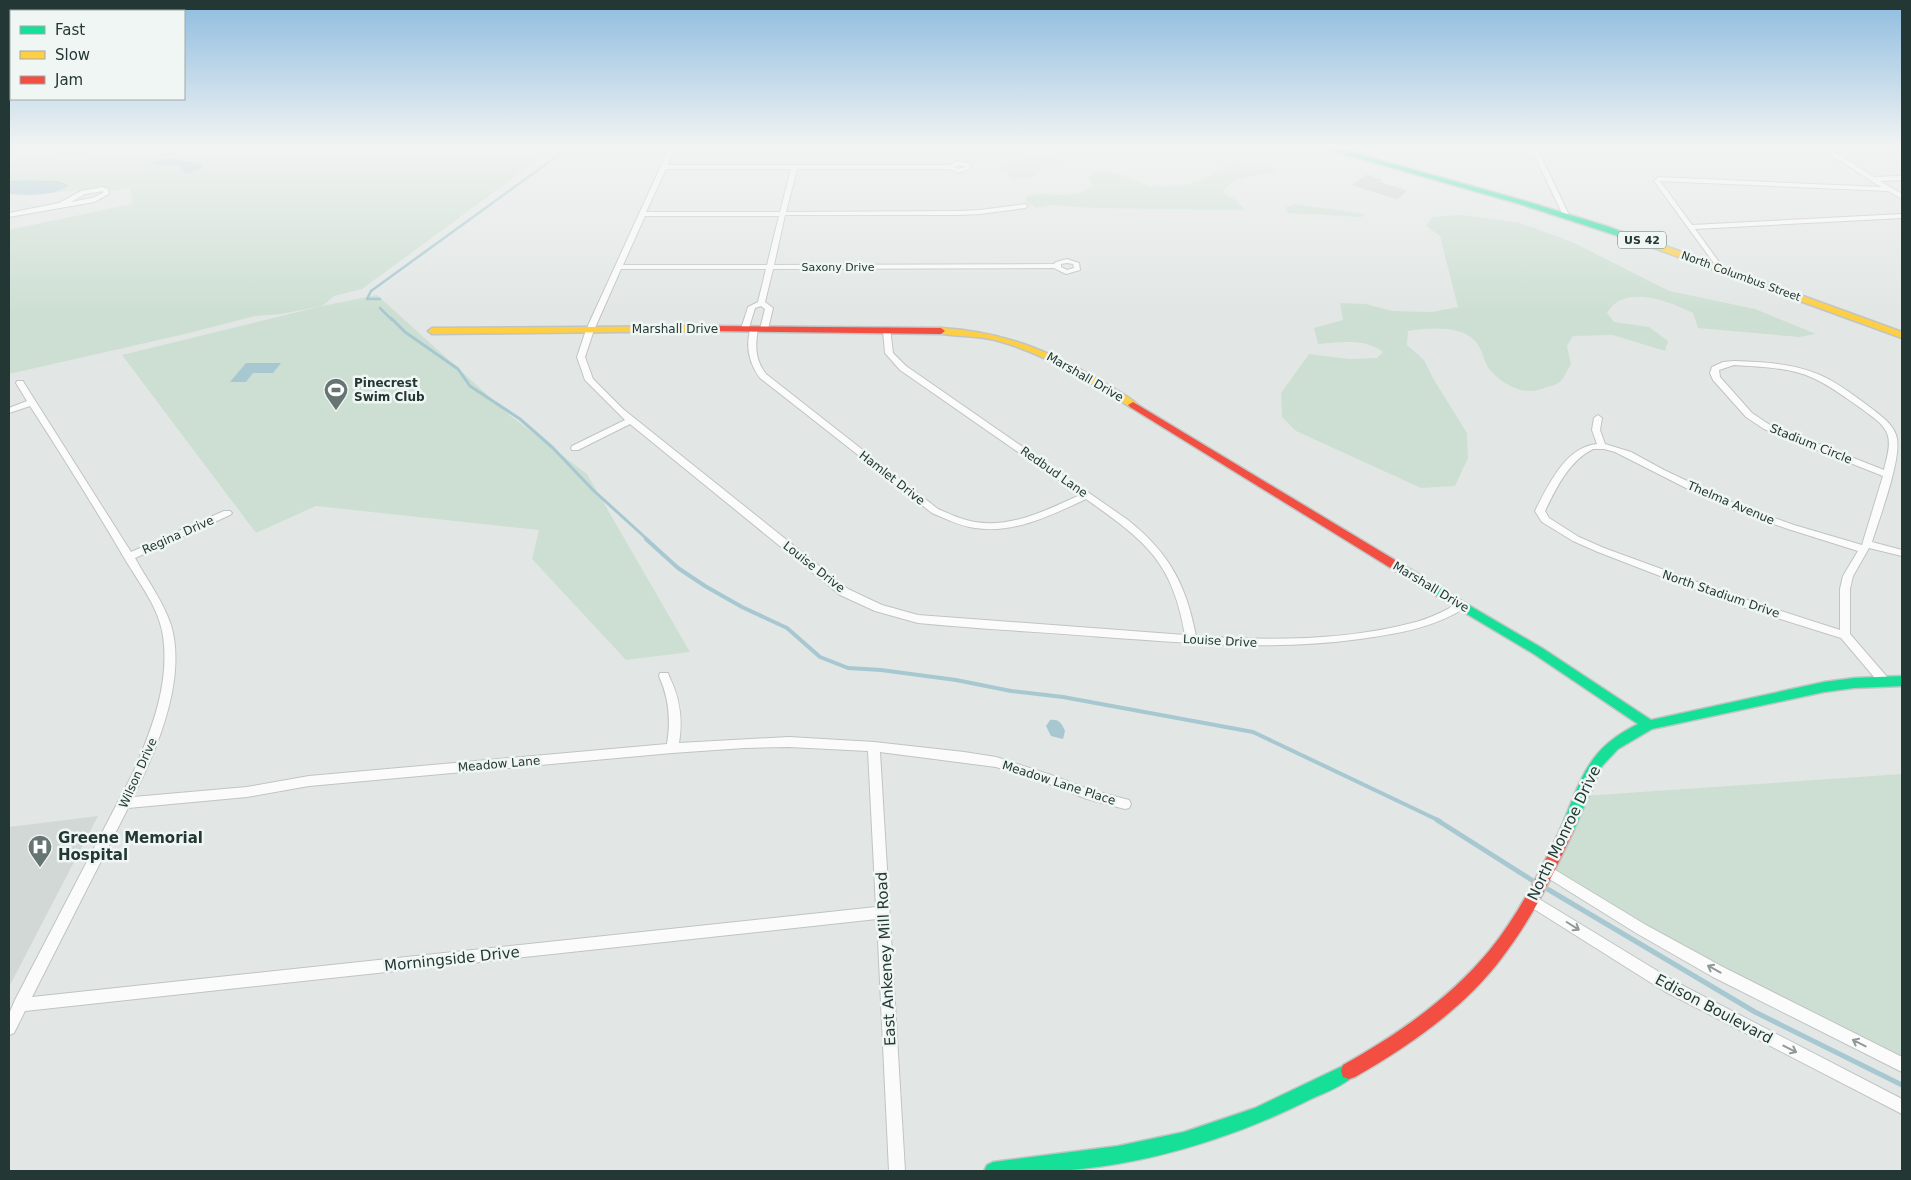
<svg xmlns="http://www.w3.org/2000/svg" width="1911" height="1180" viewBox="0 0 1911 1180" font-family="'DejaVu Sans',sans-serif">
<rect width="100%" height="100%" fill="#e2e7e5"/>
<!-- built -->
<polygon fill="#d1d8d5" points="98,816 49,910 9,987 9,827"/>
<!-- green -->
<g fill="#cddfd3">
<polygon points="9,146 557,146 362,289 334,296 322,306 377,295 512,417 587,474 690,652 626,660 532,559 539,530 316,506 256,533 122,355 322,306 281,314 255,316 185,334 9,374 9,230 132,204 130,188 111,191 108,189 100,188 38,194 9,194"/>
<polygon points="991,146 1043,146 1060,155 1060,160 1036,172 1035,176 1015,180 1007,176 1009,172 1000,169 1002,163 1022,158 1021,154 998,151"/>
<path d="M1229,160L1268,166L1280,170C1260,178 1236,172 1223,192L1235,200L1245,210L1092,208L1051,205L1036,208L1026,202V197C1049,188 1071,204 1093,185L1088,176C1107,163 1129,180 1147,185C1176,192 1210,182 1229,160Z"/>
<polygon points="1294,204 1364,214 1362,217 1288,213 1286,207"/>
<path d="M1461,215L1520,223L1572,242L1669,291L1755,309L1816,334L1799,337L1698,328L1693,313C1669,302 1625,283 1607,313L1614,322L1649,327L1668,341L1665,351L1613,335L1573,336L1567,346L1571,364C1568,369 1565,376 1561,381C1558,384 1552,386 1547,387C1526,397 1505,387 1490,370C1483,362 1483,348 1474,340C1460,325 1427,328 1408,331L1407,345L1424,360L1434,380L1467,433L1468,458L1455,486L1421,488L1296,431L1282,417L1281,393L1309,354L1349,359L1377,358L1383,352C1366,338 1339,342 1318,344L1314,328L1343,320L1340,303L1366,304L1392,311L1432,312L1458,307L1440,236L1426,226L1433,217Z"/>
<polygon points="1902,774 1902,1062 1547,871 1582,796"/>
</g>
<!-- water -->
<g fill="#a7c8d1">
<path d="M32,146H108C89,157 52,153 32,146Z"/>
<polygon points="170,158 203,165 201,169 186,174 180,166 153,164 162,159"/>
<path d="M23,180L58,181L69,185C55,197 26,195 9,194V181Z"/>
<polygon points="246,363 281,363 273,373 253,373 246,382 230,382"/>
<path d="M1050,720C1060,719 1061,723 1065,731L1063,739L1051,736L1046,726Z"/>
</g>
<g fill="none" stroke-linecap="round" stroke-linejoin="round">
<!-- stream-far3 -->
<g stroke="#a7c8d1" stroke-width="2.5">
<polyline points="380,299 367,299 371,291 571,146"/>
<polyline points="380,308 392,320"/>
</g>
<!-- stream-far2 -->
<polyline stroke="#a7c8d1" stroke-width="3" points="391,318 405,332 458,369 470,386 520,419 553,448 593,490 648,540"/>
<!-- stream-far1 -->
<polyline stroke="#a7c8d1" stroke-width="4" points="646,539 678,568 705,586 742,607 787,628 820,657 848,668 881,670 956,680 1011,691 1063,697 1253,732 1440,821"/>
<!-- stream -->
<g stroke="#a7c8d1" stroke-width="5">
<polyline points="1437,820 1538,884"/>
<polyline points="1544,887 1755,1012 1902,1085"/>
</g>
</g>
<!-- building -->
<polygon fill="#cbd0ce" stroke="#cbd0ce" points="1366,175 1382,180 1379,182 1406,191 1397,199 1353,185"/>
<g fill="none" stroke-linecap="round" stroke-linejoin="round">
<defs>
<g id="street">
<path d="M670,146H676L667,165H949L959,161L969,164L971,168L959,173L949,169H797L786,212L958,211L980,210L1025,204L1028,206L1025,208L980,214L958,215H785L774,265L1054,264L1056,262L1067,259L1079,263L1080,270L1066,274L1054,268L773,269L765,302L773,308L768,329L764,331L760,329L765,309L761,306L755,308L748,331H745L741,329L748,307L758,302L766,269H621L594,330L585,357L593,379L623,409L848,589L882,605L918,615L1185,635C1172,560 1145,541 1086,499C1052,515 1014,534 975,528C960,526 946,519 932,513L760,378C749,363 745,345 751,327H754L758,329C755,346 755,360 766,374L938,509C950,514 962,520 975,522C1012,528 1047,510 1080,495L900,370L885,353L883,330L884,328H890L893,353L906,366L1128,520C1169,553 1186,584 1196,636C1268,641 1345,641 1416,622C1427,619 1438,614 1448,609C1452,606 1456,603 1461,601L1466,605L1465,608C1433,628 1397,634 1360,639C1274,651 1189,643 1103,637C1042,632 980,629 918,623L875,611L840,595L630,424L578,450H572L571,448L572,446L625,420L585,380L577,357L586,330ZM959,165L964,166L965,167L959,169L954,167ZM666,169H791L780,212H646ZM645,216H779L767,265H623ZM1067,263L1073,264L1074,268L1067,270L1061,267V264Z"/>
<polygon points="1530,146 1536,146 1569,215 1568,216 1563,215"/>
<polygon points="1817,146 1825,146 1874,177 1902,176 1902,180 1880,181 1902,194 1902,199 1888,191 1660,181 1692,225 1902,214 1902,218 1695,229 1724,269 1721,271 1719,270 1654,181 1658,177 1881,187"/>
<path d="M103,187L108,189L109,194L94,202L9,217V213L59,203L81,191ZM103,191V193L92,198L71,202L85,194Z"/>
<path d="M1734,361C1763,362 1793,363 1820,375C1838,383 1855,396 1871,408C1881,416 1895,425 1897,439C1901,461 1879,519 1872,542L1902,550V556L1869,548L1853,576L1850,589V634L1888,678L1889,681L1888,684H1880L1841,638L1730,603L1598,552L1573,541L1542,522L1535,511C1548,486 1565,447 1597,444L1592,430L1594,418L1598,415L1602,418L1600,430L1605,444L1631,452L1664,470L1740,506L1794,525L1862,545L1883,476L1764,429L1746,417L1713,380L1710,373L1712,367L1723,362ZM1734,365C1760,367 1789,367 1813,378C1831,386 1846,398 1862,409C1871,416 1885,424 1888,436C1891,447 1886,460 1884,470L1770,425L1752,413L1720,377L1719,370ZM1593,449H1604L1615,452L1690,490L1734,510L1788,529L1858,551L1843,576L1840,589V630L1738,597L1604,548L1579,537L1549,518L1545,511C1556,488 1569,461 1593,449Z"/>
<path d="M17,381H23L24,383L131,552L224,511H230L232,513L230,515L135,558C147,580 163,601 171,625C187,679 157,750 133,797L247,787L309,776L667,744C671,720 669,698 659,676L660,673H668L669,676C680,698 683,719 679,743L789,737L874,742L964,752L996,757L1051,775L1088,789L1125,799L1129,800L1131,804L1129,808L1125,809L1087,799L1044,782L996,767L880,752L905,1171H889L877,919L25,1011L14,1033L9,1035V1014L15,1000L132,775C151,732 170,684 163,636C159,608 140,584 126,561C95,508 63,457 30,406L9,413V408L27,401L16,383ZM789,747L868,751L876,907L32,997L128,808L247,797L309,786L672,753L744,748Z"/>
<polygon points="1547,865 1646,925 1723,967 1902,1057 1902,1072 1713,977 1636,933 1543,875 1541,871 1543,867"/>
<polygon points="1531,894 1674,981 1902,1099 1902,1114 1664,991 1526,904 1525,900 1526,896"/>
</g>
<g id="fast">
<polygon points="1316,146 1328,146 1525,201 1606,226 1647,241 1640,243 1520,204"/>
<path d="M1419,576L1542,648L1651,720L1824,682L1854,678L1902,676V686L1854,688L1824,692L1652,729L1618,749L1602,766L1572,834L1567,836L1562,834L1560,830C1581,781 1586,749 1638,724L1534,654L1415,583L1413,580Z"/>
<path d="M1349,1063L1355,1065L1357,1071C1352,1082 1325,1093 1313,1098C1212,1149 1097,1179 984,1171L987,1165L993,1162L1118,1146L1184,1132L1255,1108Z"/>
</g>
<g id="slow">
<polygon points="1640,239 1646,239 1902,332 1902,338 1640,243"/>
<polygon points="717,326 721,329 720,331 432,334 428,331 432,328"/>
<path d="M941,328C1004,332 1048,350 1102,382C1114,389 1129,396 1138,405L1133,408L1130,407C1087,380 1044,353 995,340C976,335 957,337 938,333V329Z"/>
</g>
<g id="jam">
<polygon points="717,326 941,328 945,331 941,334 714,331 713,329"/>
<polygon points="1133,402 1423,577 1425,580 1423,583 1415,583 1130,407 1128,405"/>
<path d="M1567,824L1572,826L1574,830C1553,875 1532,919 1501,959C1463,1009 1409,1046 1355,1077L1349,1079L1343,1077L1341,1071L1343,1065C1397,1035 1449,999 1489,951C1520,913 1541,869 1562,826Z"/>
</g>
</defs>
<!-- street casing -->
<use href="#street" stroke="#bfc4c2" stroke-width="2"/>
<!-- fast casing -->
<use href="#fast" stroke="#bfc5c3" stroke-width="3"/>
<!-- slow casing -->
<use href="#slow" stroke="#bfc5c3" stroke-width="3"/>
<!-- jam casing -->
<use href="#jam" stroke="#bfc5c3" stroke-width="3"/>
<!-- street -->
<use href="#street" fill="#fbfbfb" fill-rule="evenodd"/>
<!-- fast -->
<use href="#fast" fill="#16e098" fill-rule="evenodd"/>
<!-- slow -->
<use href="#slow" fill="#ffcf43" fill-rule="evenodd"/>
<!-- jam -->
<use href="#jam" fill="#f24e42" fill-rule="evenodd"/>
</g>
<!-- one-way arrows -->
<defs><path id="oneway-shaft" d="M-6 0H5M1.5-3L5.5 0L1.5 3" fill="none" stroke-width="1.6" stroke-linecap="round" stroke-linejoin="round" transform="scale(1.25)"/></defs>
<g stroke="#8f9a98">
<use href="#oneway-shaft" transform="translate(1573 926) rotate(32)"/>
<use href="#oneway-shaft" transform="translate(1714 969) rotate(-151)"/>
<use href="#oneway-shaft" transform="translate(1859 1043) rotate(-153)"/>
<use href="#oneway-shaft" transform="translate(1790 1049) rotate(27)"/>
</g>
<!-- sky -->
<linearGradient id="sky" x2="0" y2="1"><stop stop-color="#8ebcdf"/><stop offset="0.47" stop-color="#f2f4f3"/><stop offset="1" stop-color="#f2f4f3" stop-opacity="0"/></linearGradient>
<rect width="1911" height="312" fill="url(#sky)"/>
<!-- icons -->
<defs>
<symbol id="stadium-pin" viewBox="-11 -11 22 30"><path d="M0 17L-7.5 6A9.5 9.5 0 1 1 7.5 6Z" fill="#667572" stroke="#f0f6f4"/><path d="M0-5a6.5 5 0 1 0 0 10a6.5 5 0 1 0 0-10ZM-3.5-1.8h7v3.6h-7Z" fill="#fff"/></symbol>
<symbol id="hospital-pin" viewBox="-11 -11 22 30"><path d="M0 17L-7.5 6A9.5 9.5 0 1 1 7.5 6Z" fill="#667572" stroke="#f0f6f4"/><path d="M-5-5h3v3.5h4V-5h3V5h-3V1.5h-4V5h-3Z" fill="#fff"/></symbol>
</defs>
<g fill-rule="evenodd">
<use href="#stadium-pin" x="322" y="376" width="28" height="38"/>
<use href="#hospital-pin" x="26" y="833" width="28" height="38"/>
</g>
<g text-anchor="middle" stroke-width="5" stroke-linejoin="round" paint-order="stroke">
<!-- shield labels -->
<rect fill="#f0f6f4" stroke="#60716e" stroke-width="1" x="1618" y="231.5" width="48" height="17" rx="4"/>
<g font-size="11" font-weight="bold" fill="#233834">
<text x="1642" y="244">US 42</text>
</g>
<!-- far-street labels -->
<g font-size="11" fill="#233834" stroke="#f0f6f4">
<text x="838" y="271">Saxony Drive</text>
<text transform="translate(1741 276) rotate(20)" y="4">North Columbus Street</text>
</g>
<!-- street labels -->
<g font-size="12" fill="#233834" stroke="#f0f6f4">
<text x="675" y="333">Marshall Drive</text>
<text transform="translate(1085 377) rotate(30)" y="4">Marshall Drive</text>
<text transform="translate(1811 444) rotate(22)" y="4">Stadium Circle</text>
<text transform="translate(1054 472) rotate(35)" y="4">Redbud Lane</text>
<text transform="translate(892 478) rotate(38)" y="4">Hamlet Drive</text>
<text transform="translate(1731 503) rotate(23)" y="4">Thelma Avenue</text>
<text transform="translate(178 535) rotate(-24)" y="4">Regina Drive</text>
<text transform="translate(814 567) rotate(38)" y="4">Louise Drive</text>
<text transform="translate(1431 587) rotate(31)" y="4">Marshall Drive</text>
<text transform="translate(1721 594) rotate(19)" y="4">North Stadium Drive</text>
<text transform="translate(1220 641) rotate(3)" y="4">Louise Drive</text>
<text transform="translate(499 764) rotate(-5)" y="4">Meadow Lane</text>
<text transform="translate(138 773) rotate(-66)" y="4">Wilson Drive</text>
<text transform="translate(1059 783) rotate(18)" y="4">Meadow Lane Place</text>
</g>
<!-- poi labels -->
<g font-size="12" font-weight="bold" fill="#233834" stroke="#f0f6f4" text-anchor="start">
<text x="354" y="387">Pinecrest<tspan x="354" dy="14">Swim Club</tspan></text>
</g>
<!-- near-street labels -->
<g font-size="15" fill="#233834" stroke="#f0f6f4">
<text transform="translate(1564 833) rotate(-64)" y="5">North Monroe Drive</text>
<text transform="translate(452 959) rotate(-6)" y="5">Morningside Drive</text>
<text transform="translate(886 959) rotate(-93)" y="5">East Ankeney Mill Road</text>
<text transform="translate(1714 1009) rotate(28)" y="5">Edison Boulevard</text>
</g>
<!-- near-poi labels -->
<g font-size="15" font-weight="bold" fill="#233834" stroke="#f0f6f4" text-anchor="start">
<text x="58" y="843">Greene Memorial<tspan x="58" dy="17">Hospital</tspan></text>
</g>
</g>
<!-- border -->
<rect width="1911" height="1180" fill="none" stroke="#233834" stroke-width="20"/>
<!-- legend -->
<rect x="10" y="10" width="175" height="90" fill="#f0f6f4" stroke="#9eaaa7"/>
<rect x="20" y="26" width="25" height="8" fill="#16e098" stroke="#9eaaa7"/>
<text x="55" y="35" font-size="15" fill="#233834">Fast</text>
<rect x="20" y="51" width="25" height="8" fill="#ffcf43" stroke="#9eaaa7"/>
<text x="55" y="60" font-size="15" fill="#233834">Slow</text>
<rect x="20" y="76" width="25" height="8" fill="#f24e42" stroke="#9eaaa7"/>
<text x="55" y="85" font-size="15" fill="#233834">Jam</text>
</svg>
